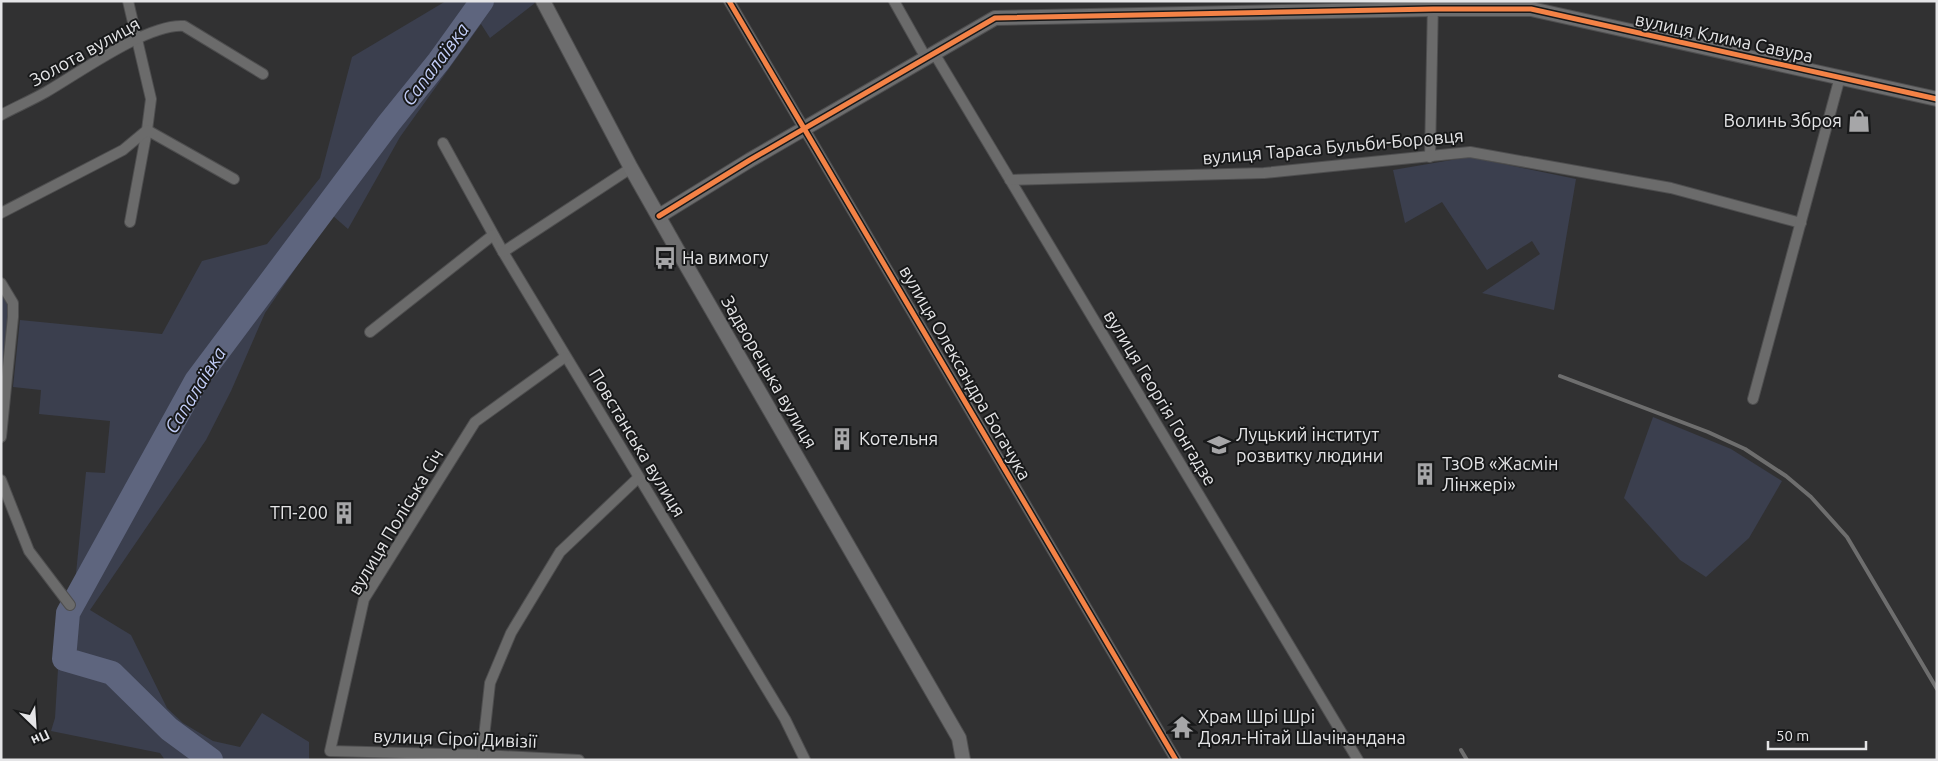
<svg xmlns="http://www.w3.org/2000/svg" width="1938" height="761" viewBox="0 0 1938 761" font-family="Ubuntu,sans-serif">
<rect width="100%" height="100%" fill="#313132"/>
<!-- green -->
<g fill="#3b3f4e">
<polygon points="446,1 534,1 535,3 490,38 481,24 400,137 348,229 332,215 265,313 231,391 206,440 90,610 131,635 167,708 183,723 213,741 240,747 262,713 309,742 309,760 165,760 160,753 51,731 55,718 62,603 75,584 86,472 105,473 110,421 39,414 41,390 13,387 20,320 162,334 202,261 267,244 320,178 352,57"/>
<polygon points="1469,157 1576,179 1554,310 1482,293 1540,254 1532,241 1487,270 1442,202 1405,223 1393,170"/>
<polygon points="1,294 7,304 8,316 1,379"/>
<polygon points="1653,417 1731,449 1782,481 1749,538 1706,577 1680,560 1624,498"/>
</g>
<g fill="none" stroke-linecap="round" stroke-linejoin="round">
<!-- river -->
<polyline stroke="#5e657e" stroke-width="24" points="211,760 169,729 112,673 64,659 68,613 196,381 389,123 439,61 482,1"/>
<defs>
<g id="street">
<polyline points="128,1 151,99 147,130 130,222"/>
<polyline points="729,1 1176,760"/>
<polyline points="894,1 926,58"/>
<polyline points="934,53 1358,760"/>
<path d="M1,115C16,107 32,100 46,92C79,73 148,23 184,26L263,74"/>
<polyline points="443,143 503,252 785,719 805,760"/>
<polyline points="1430,157 1433,1"/>
<polyline points="1010,180 1264,173 1470,152 1671,188 1801,223"/>
<polyline points="1,213 123,150 147,130 234,179"/>
<polyline points="503,252 631,168"/>
<polyline points="1,283 13,303 13,317 1,437"/>
<polyline points="370,332 493,235"/>
<polyline points="565,357 475,422 364,599 330,751 482,755 579,760"/>
<polyline points="1753,399 1840,77"/>
<polyline points="1,480 29,551 70,605"/>
<polyline points="482,755 490,683 511,633 560,552 638,478"/>
</g>
<g id="secondary">
<polyline points="543,1 631,168 678,251 959,738 963,760"/>
<polyline points="659,216 750,160 995,18 1433,9 1531,9 1937,99"/>
</g>
</defs>
<!-- street casing -->
<use href="#street" stroke="#4e4e4f" stroke-width="12"/>
<!-- secondary casing -->
<use href="#secondary" stroke="#4e4e4f" stroke-width="16"/>
<!-- street -->
<use href="#street" stroke="#6b6b6b" stroke-width="10"/>
<!-- secondary -->
<use href="#secondary" stroke="#6d6d6e" stroke-width="14"/>
<!-- rail -->
<g stroke="#6e6e6e" stroke-width="4">
<polyline points="1560,376 1708,432 1745,449 1786,476 1811,497 1847,537 1937,689"/>
<polyline points="1461,750 1467,760"/>
</g>
<defs>
<g id="cycleway">
<polyline points="729,1 1176,760"/>
<polyline points="659,216 750,160 995,18 1433,9 1531,9 1937,99"/>
</g>
</defs>
<!-- cycleway casing -->
<use href="#cycleway" stroke="#18191a" stroke-width="8"/>
<!-- cycleway -->
<use href="#cycleway" stroke="#f48246" stroke-width="5"/>
</g>
<!-- icons -->
<defs>
<symbol id="shop-bare" viewBox="-9 -9 18 18"><path d="M-5-2.5h2.3a2.7 3.5 0 0 1 5.4 0H5L5.5 6h-11ZM-1.5-2.5h3a1.5 2.3 0 0 0-3 0Z" fill="#a6a6a8" stroke="#18191a" stroke-width="2.5" paint-order="stroke"/></symbol>
<symbol id="bus-bare" viewBox="-9 -9 18 18"><path d="M-5-6H5V4H4V6H2V4H-2V6H-4V4H-5ZM-3.5-4V0h7V-4ZM-3.5 1.2v1.5H-2V1.2ZM2 1.2v1.5H3.5V1.2Z" fill="#a6a6a8" stroke="#18191a" stroke-width="2.5" paint-order="stroke"/></symbol>
<symbol id="building-bare" viewBox="-9 -9 18 18"><path d="M-4-6H4V6H1V3H-1V6H-4ZM-2.5-4.3h1.7v1.8h-1.7ZM.8-4.3h1.7v1.8H.8ZM-2.5-1h1.7V.8h-1.7ZM.8-1h1.7V.8H.8Z" fill="#a6a6a8" stroke="#18191a" stroke-width="2.5" paint-order="stroke"/></symbol>
<symbol id="university-bare" viewBox="-9 -9 18 18"><path d="M0-5L7-2L0 1L-7-2ZM-4 1L0 2.5L4 1V4Q0 6-4 4Z" fill="#a6a6a8" stroke="#18191a" stroke-width="2.5" paint-order="stroke"/></symbol>
<symbol id="temple-bare" viewBox="-9 -9 18 18"><path d="M0-6L5-2H3V0L6.5 2.5H4V6H1.5V3h-3V6H-4V2.5H-6.5L-3 0V-2H-5Z" fill="#a6a6a8" stroke="#18191a" stroke-width="2.5" paint-order="stroke"/></symbol>
</defs>
<g fill-rule="evenodd">
<use href="#shop-bare" x="1843" y="105" width="32" height="32"/>
<use href="#bus-bare" x="649" y="242" width="32" height="32"/>
<use href="#building-bare" x="826" y="423" width="32" height="32"/>
<use href="#university-bare" x="1203" y="429" width="32" height="32"/>
<use href="#building-bare" x="1409" y="458" width="32" height="32"/>
<use href="#building-bare" x="328" y="497" width="32" height="32"/>
<use href="#temple-bare" x="1166" y="711" width="32" height="32"/>
</g>
<g text-anchor="middle" stroke-width="4" stroke-linejoin="round" paint-order="stroke">
<!-- street labels -->
<g font-size="18" fill="#e5e5e7" stroke="#18191a">
<text transform="translate(1724 38) rotate(12)" y="6">вулиця Клима Савура</text>
<text transform="translate(85 52) rotate(-29)" y="6">Золота вулиця</text>
<text transform="translate(1333 147) rotate(-5)" y="6">вулиця Тараса Бульби-Боровця</text>
<text transform="translate(769 372) rotate(60)" y="6">Задворецька вулиця</text>
<text transform="translate(965 373) rotate(60)" y="6">вулиця Олександра Богачука</text>
<text transform="translate(1160 398) rotate(59)" y="6">вулиця Георгія Гонгадзе</text>
<text transform="translate(637 443) rotate(59)" y="6">Повстанська вулиця</text>
<text transform="translate(396 522) rotate(-59)" y="6">вулиця Поліська Січ</text>
<text transform="translate(455 739) rotate(2)" y="6">вулиця Сірої Дивізії</text>
</g>
<!-- poi labels -->
<g font-size="18" fill="#e5e5e7" stroke="#18191a" text-anchor="start">
<text x="1842" y="127" text-anchor="end">Волинь Зброя</text>
<text x="682" y="264">На вимогу</text>
<text x="1236" y="441">Луцький інститут<tspan x="1236" dy="21">розвитку людини</tspan></text>
<text x="859" y="445">Котельня</text>
<text x="1442" y="470">ТзОВ «Жасмін<tspan x="1442" dy="21">Лінжері»</tspan></text>
<text x="328" y="519" text-anchor="end">ТП-200</text>
<text x="1198" y="723">Храм Шрі Шрі<tspan x="1198" dy="21">Доял-Нітай Шачінандана</tspan></text>
</g>
<!-- water labels -->
<g font-size="19" font-style="italic" fill="#c2cdf7" stroke="#18191a">
<text transform="translate(435 64) rotate(-53)" y="7">Сапалаївка</text>
<text transform="translate(195 390) rotate(-58)" y="7">Сапалаївка</text>
</g>
</g>
<!-- border -->
<rect width="1938" height="761" fill="none" stroke="#e5e5e7" stroke-width="5"/>
<!-- north arrow -->
<g transform="translate(35 726) rotate(155)" stroke="#18191a" stroke-width="4" paint-order="stroke">
<path d="M0-4L9 19L0 12L-9 19Z" fill="#e5e5e7"/>
<text y="-8" font-size="14" font-weight="bold" text-anchor="middle" fill="#e5e5e7">Пн</text>
</g>
<!-- scale -->
<path d="M1768 741v8h98v-8" fill="none" stroke="#e5e5e7" stroke-width="2.5"/>
<text x="1776" y="741" font-size="15" fill="#e5e5e7" stroke="#18191a" stroke-width="4" paint-order="stroke">50 m</text>
</svg>
